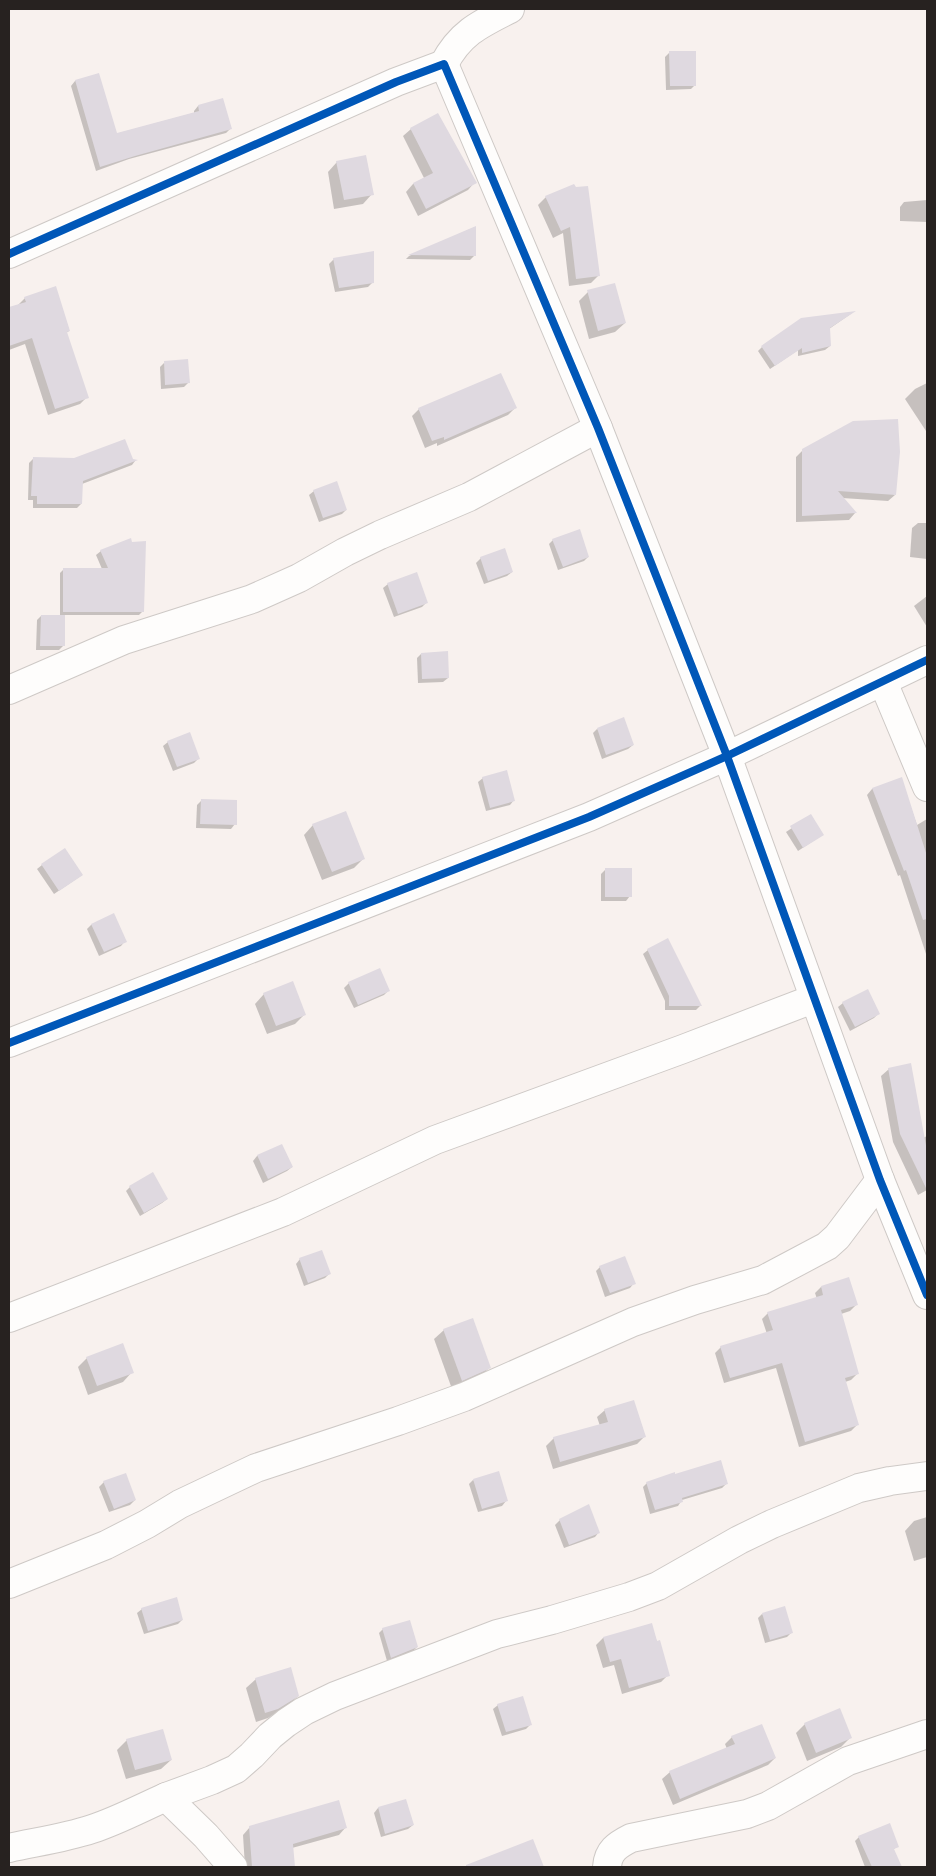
<svg xmlns="http://www.w3.org/2000/svg" width="936" height="1876" viewBox="0 0 936 1876" font-family="'Noto Sans',sans-serif">
<rect width="100%" height="100%" fill="#f8f1ee"/>
<!-- shadow -->
<g fill="#0003">
<polygon points="670,52 695,85 691,89 666,90 665,57"/>
<polygon points="98,74 116,134 194,113 194,111 198,106 222,100 231,128 226,133 129,159 96,171 71,86 75,81"/>
<polygon points="411,129 475,182 468,190 418,216 406,192 413,184 424,178 403,136"/>
<polygon points="337,162 372,194 363,204 334,209 328,172"/>
<polygon points="574,185 599,275 591,283 569,286 563,233 553,238 538,205 546,197"/>
<polygon points="927,200 927,222 900,221 900,207 904,202"/>
<polygon points="475,227 474,256 470,260 406,259 409,256"/>
<polygon points="334,259 373,282 368,287 335,292 329,264"/>
<polygon points="588,292 625,323 615,332 589,339 579,301"/>
<polygon points="25,298 69,331 66,333 87,397 80,404 48,415 25,344 9,350 9,308 18,305"/>
<polygon points="852,313 829,329 830,346 825,350 798,356 798,350 770,369 758,351 762,347"/>
<polygon points="164,363 188,383 184,387 161,389 160,367"/>
<polygon points="927,383 927,430 926,431 905,399 915,389"/>
<polygon points="515,408 508,415 437,446 437,443 425,448 412,416 419,409"/>
<polygon points="803,450 895,495 888,501 842,498 855,513 849,520 796,522 796,457"/>
<polygon points="33,459 132,461 135,461 132,465 82,484 81,504 77,508 33,508 33,500 28,500 29,463"/>
<polygon points="314,491 346,510 342,514 319,522 309,495"/>
<polygon points="918,523 927,523 927,559 910,557 912,528"/>
<polygon points="553,540 588,557 584,561 558,570 549,544"/>
<polygon points="101,551 143,611 139,615 64,615 63,646 59,650 36,650 37,620 41,616 60,616 60,573 64,569 102,569 96,555"/>
<polygon points="481,558 512,572 507,576 484,584 476,563"/>
<polygon points="388,584 426,603 422,607 394,617 383,588"/>
<polygon points="927,596 927,627 914,606"/>
<polygon points="421,654 448,678 443,682 418,683 417,658"/>
<polygon points="597,729 633,745 628,749 602,759 593,733"/>
<polygon points="168,742 199,758 194,763 173,771 163,746"/>
<polygon points="483,778 514,800 510,805 486,811 478,782"/>
<polygon points="901,779 917,825 927,819 927,957 900,875 898,876 867,795 872,789"/>
<polygon points="201,801 235,824 231,829 196,828 197,805"/>
<polygon points="810,816 822,835 798,851 786,832"/>
<polygon points="313,825 364,858 354,868 322,880 304,835"/>
<polygon points="42,865 82,875 54,894 37,869"/>
<polygon points="606,869 630,896 626,901 601,901 601,874"/>
<polygon points="113,915 125,941 121,946 99,956 87,929 91,925"/>
<polygon points="648,950 700,1006 696,1010 665,1010 665,1001 643,954"/>
<polygon points="349,983 389,990 384,995 354,1008 344,988"/>
<polygon points="264,994 305,1014 295,1024 267,1034 255,1004"/>
<polygon points="843,1003 879,1013 874,1018 850,1031 838,1007"/>
<polygon points="889,1069 923,1138 927,1136 927,1190 918,1195 893,1142 881,1076"/>
<polygon points="282,1146 292,1167 287,1171 263,1183 253,1161 257,1156"/>
<polygon points="130,1187 167,1199 162,1203 140,1216 126,1191"/>
<polygon points="300,1259 329,1274 325,1278 304,1286 296,1264"/>
<polygon points="600,1267 634,1283 630,1288 605,1297 596,1271"/>
<polygon points="821,1287 856,1305 850,1311 841,1314 857,1374 851,1380 845,1382 857,1425 851,1431 799,1447 776,1368 724,1383 715,1353 721,1347 767,1334 762,1319 768,1313 817,1299 815,1293"/>
<polygon points="444,1330 490,1367 480,1377 452,1389 434,1339"/>
<polygon points="87,1358 132,1372 123,1382 88,1395 78,1367"/>
<polygon points="605,1410 644,1437 637,1444 553,1469 546,1446 554,1438 600,1426 597,1417"/>
<polygon points="674,1476 727,1483 722,1488 682,1500 678,1506 650,1514 643,1487 647,1483"/>
<polygon points="473,1480 506,1501 502,1506 478,1512 469,1484"/>
<polygon points="104,1482 135,1500 130,1505 109,1512 99,1487"/>
<polygon points="927,1517 927,1557 914,1561 905,1531 914,1521"/>
<polygon points="560,1520 599,1532 595,1537 564,1548 555,1525"/>
<polygon points="142,1609 182,1620 178,1624 144,1634 137,1613"/>
<polygon points="762,1614 792,1632 787,1637 765,1643 758,1618"/>
<polygon points="651,1624 668,1675 661,1682 622,1694 614,1665 603,1668 596,1645 603,1638"/>
<polygon points="383,1629 417,1647 412,1652 387,1661 379,1633"/>
<polygon points="256,1679 298,1696 289,1705 268,1718 256,1722 246,1688"/>
<polygon points="498,1705 530,1725 526,1729 502,1736 493,1709"/>
<polygon points="805,1724 850,1738 841,1747 807,1761 796,1733"/>
<polygon points="732,1737 775,1758 768,1765 673,1805 662,1779 670,1772 727,1749 725,1744"/>
<polygon points="127,1740 171,1760 161,1769 126,1779 117,1750"/>
<polygon points="405,1800 413,1825 408,1829 381,1837 374,1813 378,1808"/>
<polygon points="250,1827 346,1827 339,1835 292,1848 293,1867 245,1867 243,1835"/>
<polygon points="859,1837 897,1846 893,1850 900,1867 865,1867 855,1841"/>
<polygon points="541,1863 537,1867 485,1867 484,1865"/>
</g>
<!-- building -->
<g fill="#dfd9e0">
<polygon points="669,51 696,51 696,86 670,86"/>
<polygon points="99,73 117,133 199,111 198,105 223,98 232,129 135,156 100,167 75,80"/>
<polygon points="438,113 477,183 426,209 413,183 433,173 410,128"/>
<polygon points="366,155 374,195 344,200 336,161"/>
<polygon points="574,184 576,187 588,186 600,276 576,279 570,227 561,231 545,196"/>
<polygon points="476,226 476,256 408,255"/>
<polygon points="374,251 374,283 339,288 333,258"/>
<polygon points="615,283 626,323 598,331 587,290"/>
<polygon points="56,286 70,331 67,332 89,398 55,409 32,338 9,346 9,307 26,302 24,297"/>
<polygon points="856,311 830,328 831,346 802,353 802,348 775,366 761,346 801,318"/>
<polygon points="188,359 190,383 165,385 164,361"/>
<polygon points="501,373 517,408 444,440 444,437 432,441 418,408"/>
<polygon points="898,419 900,452 896,495 838,491 857,513 802,516 802,449 853,421"/>
<polygon points="125,439 133,459 138,460 83,481 82,504 37,504 37,496 31,496 33,457 74,458"/>
<polygon points="337,481 347,510 323,518 313,490"/>
<polygon points="580,529 589,557 563,567 552,539"/>
<polygon points="131,538 132,542 146,541 144,612 63,612 63,568 108,568 100,550"/>
<polygon points="505,548 513,572 488,581 480,557"/>
<polygon points="417,572 428,603 398,614 387,583"/>
<polygon points="41,615 65,615 65,646 40,646"/>
<polygon points="448,651 449,678 422,679 421,653"/>
<polygon points="624,717 634,745 606,755 597,728"/>
<polygon points="190,732 200,759 177,767 167,741"/>
<polygon points="507,770 515,801 490,808 482,777"/>
<polygon points="902,777 927,856 927,919 923,920 906,870 904,871 872,788"/>
<polygon points="201,799 237,800 237,825 200,824"/>
<polygon points="346,811 365,859 332,872 312,824"/>
<polygon points="811,814 824,835 803,848 790,826"/>
<polygon points="65,848 83,875 59,891 41,864"/>
<rect x="605" y="868" width="27" height="29"/>
<polygon points="114,913 127,942 104,952 91,924"/>
<polygon points="668,938 702,1006 669,1006 669,996 647,949"/>
<polygon points="380,968 390,991 358,1005 348,982"/>
<polygon points="293,981 306,1015 276,1026 263,993"/>
<polygon points="868,989 880,1014 855,1027 842,1002"/>
<polygon points="911,1063 927,1151 926,1188 900,1134 888,1068"/>
<polygon points="282,1144 293,1167 268,1179 257,1155"/>
<polygon points="153,1172 168,1199 144,1213 129,1186"/>
<polygon points="322,1250 331,1274 308,1283 299,1258"/>
<polygon points="625,1256 636,1284 610,1293 599,1266"/>
<polygon points="849,1277 858,1305 841,1310 859,1374 845,1378 859,1425 805,1442 782,1363 730,1378 720,1346 773,1330 767,1312 823,1295 821,1286"/>
<polygon points="473,1318 491,1368 462,1381 443,1329"/>
<polygon points="123,1343 134,1373 97,1386 86,1357"/>
<polygon points="634,1400 646,1437 560,1462 553,1437 608,1422 604,1409"/>
<polygon points="721,1460 728,1484 682,1498 683,1502 655,1510 646,1482 675,1472 675,1474"/>
<polygon points="499,1471 508,1501 482,1509 473,1479"/>
<polygon points="126,1473 136,1500 114,1509 103,1481"/>
<polygon points="589,1504 600,1533 569,1545 559,1519"/>
<polygon points="177,1597 183,1620 148,1631 141,1608"/>
<polygon points="785,1606 793,1633 770,1640 762,1613"/>
<polygon points="410,1620 418,1647 391,1658 382,1628"/>
<polygon points="652,1623 657,1641 660,1640 670,1676 629,1688 621,1659 610,1662 603,1637"/>
<polygon points="291,1667 299,1696 278,1709 265,1713 255,1678"/>
<polygon points="523,1696 532,1725 506,1732 497,1704"/>
<polygon points="840,1708 852,1738 816,1753 804,1723"/>
<polygon points="762,1724 776,1758 680,1799 669,1771 735,1744 731,1736"/>
<polygon points="163,1729 172,1760 135,1770 126,1739"/>
<polygon points="406,1799 414,1825 385,1834 378,1807"/>
<polygon points="339,1800 347,1828 293,1844 295,1867 252,1867 249,1826"/>
<polygon points="890,1823 899,1847 894,1849 902,1867 872,1867 858,1836"/>
<polygon points="533,1839 544,1867 466,1867 466,1865"/>
</g>
<g fill="none" stroke-linecap="round" stroke-linejoin="round">
<defs>
<g id="minor">
<path d="M444,64C460,33 480,24 510,9"/>
<polyline points="9,254 396,82 444,64 598,428 727,756 880,1180 927,1295"/>
<polyline points="883,682 927,787"/>
<polyline points="9,690 124,640 252,599 299,578 345,552 380,535 469,497 598,428"/>
<polyline points="9,1043 589,817 727,756 927,660"/>
<polyline points="9,1318 283,1212 435,1140 683,1049 813,999"/>
<polyline points="9,1584 106,1545 147,1524 180,1504 256,1468 398,1421 464,1397 633,1322 695,1300 763,1280 827,1246 837,1237 880,1180"/>
<polyline points="166,1797 212,1780 236,1769 252,1755 270,1736 286,1723 304,1711 335,1696 497,1634 552,1620 629,1597 658,1586 739,1540 772,1524 859,1488 890,1481 927,1476"/>
<path d="M9,1848C36,1842 65,1838 92,1829C117,1821 141,1808 166,1797L206,1836L233,1867"/>
<path d="M607,1867C608,1851 617,1845 631,1838L747,1814L768,1806L848,1761L927,1734"/>
</g>
</defs>
<!-- minor casing -->
<use href="#minor" stroke="#cec9c6" stroke-width="30"/>
<!-- minor -->
<use href="#minor" stroke="#fefdfc" stroke-width="28"/>
<defs>
<g id="cycleway">
<polyline points="9,254 396,82 444,64 598,428 727,756 880,1180 927,1295"/>
<polyline points="9,1043 589,817 727,756 927,660"/>
</g>
</defs>
<!-- cycleway casing -->
<use href="#cycleway" stroke="#fff" stroke-width="11"/>
<!-- cycleway -->
<use href="#cycleway" stroke="#0057b8" stroke-width="8"/>
</g>
<!-- border -->
<rect width="936" height="1876" fill="none" stroke="#272220" stroke-width="20"/>
</svg>
